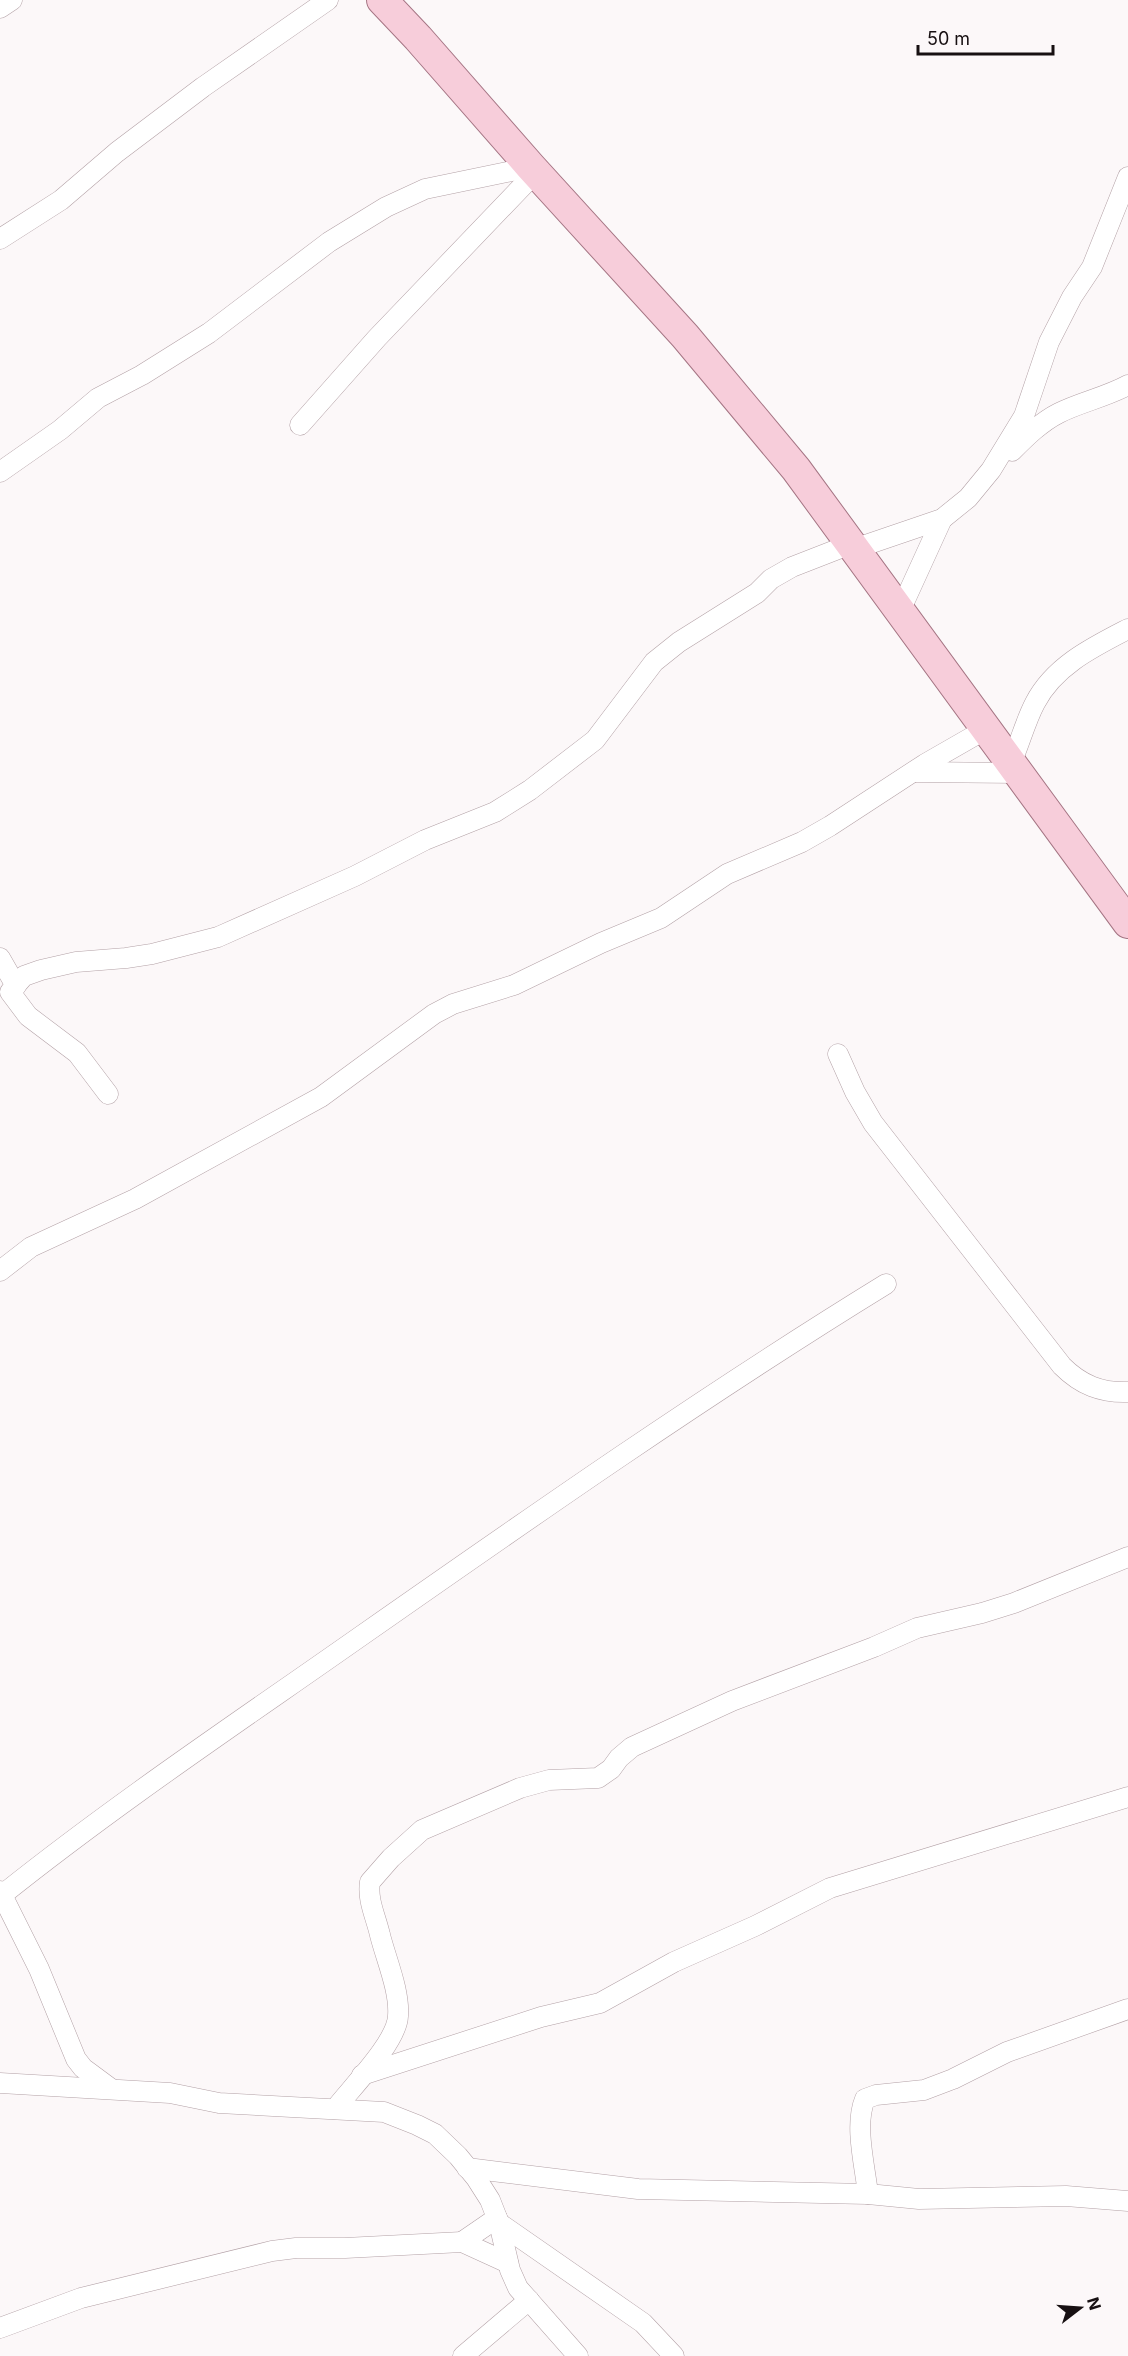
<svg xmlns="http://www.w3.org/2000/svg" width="1128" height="2356" viewBox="0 0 1128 2356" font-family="Inter,sans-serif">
<rect width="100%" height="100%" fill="#fcf8f9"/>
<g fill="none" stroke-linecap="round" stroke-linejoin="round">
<defs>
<g id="minor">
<polyline points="0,8 12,0"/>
<polyline points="0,239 61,200 117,152 203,87 328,0"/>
<polyline points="300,425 377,338 536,172"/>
<path d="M1012,451C1026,437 1041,422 1059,413C1081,402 1106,397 1128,385"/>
<polyline points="0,472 60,430 98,398 142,375 209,333 329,242 386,207 425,189 531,167"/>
<polyline points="854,549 942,519 968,498 991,470 1024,416 1049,342 1072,297 1092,267 1128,177"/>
<polyline points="900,611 942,519"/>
<path d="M1011,763C1020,743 1025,722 1035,703C1054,666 1093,647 1128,629"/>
<polyline points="914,772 1018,773"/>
<polyline points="0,958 16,986"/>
<path d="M838,1054L855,1092L873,1123L1062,1366C1081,1385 1101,1393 1128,1392"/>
<polyline points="108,1094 77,1053 28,1016 10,992 24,976 41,970 76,962 126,958 152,954 218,937 355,876 425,840 495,812 530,790 595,740 654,662 679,642 757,593 771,579 792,567 851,544"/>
<polyline points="0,1271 31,1247 135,1199 321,1097 434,1014 453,1004 514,985 601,943 661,918 727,874 802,842 830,826 925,764 986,729"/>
<polyline points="0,1891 39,1969 76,2059 83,2068 110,2088"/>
<path d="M2,1895C117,1803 240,1721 361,1636C534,1515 707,1394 886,1284"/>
<polyline points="362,2075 541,2017 600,2003 674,1962 755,1926 830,1888 1128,1797"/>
<polyline points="0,2083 170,2093 219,2103 384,2112 417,2125 435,2134 458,2156 476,2178 490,2200 499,2223 510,2270 518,2288 578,2356"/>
<path d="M335,2109C352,2087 397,2042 398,2016C400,1991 386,1959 380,1935C376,1917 367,1900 370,1882L391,1858L422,1830L520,1788L549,1780L598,1778L611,1769L619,1758L632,1747L732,1701L874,1647L917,1628L982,1613L1014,1603L1128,1557"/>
<polyline points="467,2168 638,2189 868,2194 919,2199 1066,2196 1128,2201"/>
<path d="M868,2194C865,2166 854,2125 865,2099L876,2095L924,2090L953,2079L1007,2052L1128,2009"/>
<polyline points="499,2223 643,2323 674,2356"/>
<polyline points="462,2242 497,2218"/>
<polyline points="0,2328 81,2298 272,2251 296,2248 345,2248 462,2242 508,2263"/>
<polyline points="463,2356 529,2300"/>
</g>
<polyline id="primary" points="382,0 418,38 531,167 685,336 796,469 1128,923"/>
</defs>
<!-- minor casing -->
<use href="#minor" stroke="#b3a1a6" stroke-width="21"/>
<!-- primary casing -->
<use href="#primary" stroke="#a57584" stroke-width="32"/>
<!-- minor -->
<use href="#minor" stroke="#fff" stroke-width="20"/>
<!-- primary -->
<use href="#primary" stroke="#f7cdda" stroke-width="30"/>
</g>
<!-- north arrow -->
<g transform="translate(1080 2308) rotate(73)" stroke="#fcf8f9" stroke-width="4.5" paint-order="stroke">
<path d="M0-4.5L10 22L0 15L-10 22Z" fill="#171012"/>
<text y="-9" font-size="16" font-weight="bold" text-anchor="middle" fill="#171012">N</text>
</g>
<!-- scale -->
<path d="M918 45v9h135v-9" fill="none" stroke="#171012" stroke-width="3"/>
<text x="927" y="45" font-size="18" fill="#171012" stroke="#fcf8f9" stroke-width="4.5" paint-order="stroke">50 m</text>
</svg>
